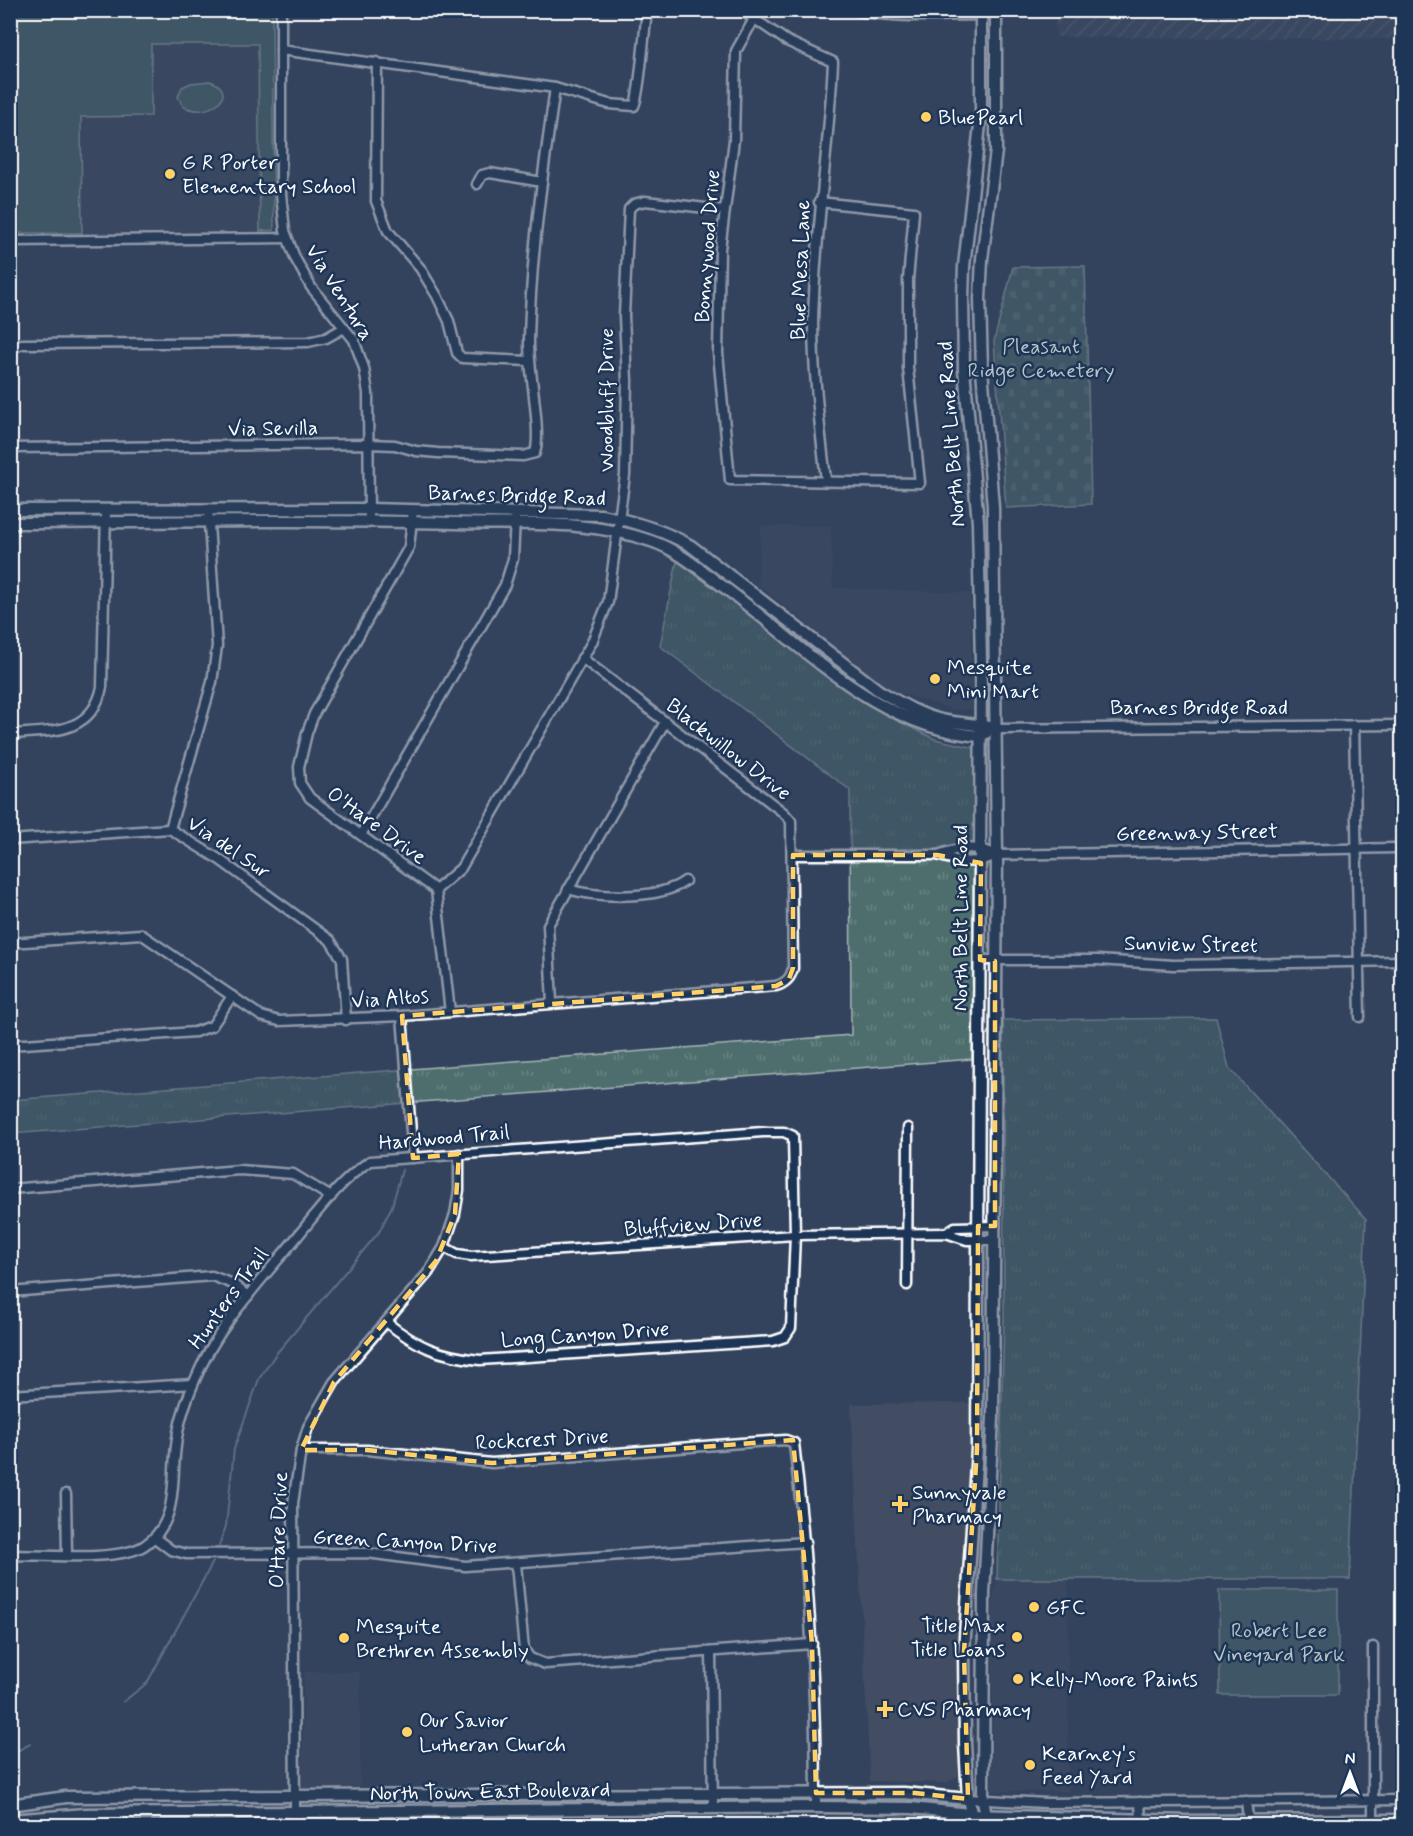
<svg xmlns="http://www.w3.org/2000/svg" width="1413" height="1836" viewBox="0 0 1413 1836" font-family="Mynerve,sans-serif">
<defs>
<pattern id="industrial-furrows" width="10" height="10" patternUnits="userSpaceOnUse" patternTransform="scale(1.5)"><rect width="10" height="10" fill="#424d63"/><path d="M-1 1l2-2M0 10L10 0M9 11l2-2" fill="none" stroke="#5e687a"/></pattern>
<pattern id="grass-tufts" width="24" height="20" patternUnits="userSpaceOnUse" patternTransform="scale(1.5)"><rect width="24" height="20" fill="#4e6e6d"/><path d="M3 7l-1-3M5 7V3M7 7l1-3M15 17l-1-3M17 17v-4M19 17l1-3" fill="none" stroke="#698483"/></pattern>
<pattern id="cemetery-stones" width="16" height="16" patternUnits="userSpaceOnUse" patternTransform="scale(1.5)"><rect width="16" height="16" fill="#4e6e6d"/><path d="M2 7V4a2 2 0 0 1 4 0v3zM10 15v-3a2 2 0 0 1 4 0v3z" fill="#698483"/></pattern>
</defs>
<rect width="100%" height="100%" fill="#33435e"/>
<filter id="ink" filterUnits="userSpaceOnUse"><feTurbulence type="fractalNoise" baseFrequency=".0167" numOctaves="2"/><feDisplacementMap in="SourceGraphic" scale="12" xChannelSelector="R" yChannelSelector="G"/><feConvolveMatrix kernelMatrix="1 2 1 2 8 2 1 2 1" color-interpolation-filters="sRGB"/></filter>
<g filter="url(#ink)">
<!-- built -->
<g fill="#424d63">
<polygon points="150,44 258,44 260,231 82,233 81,117 151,116"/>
<polygon points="761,526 831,526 833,588 970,593 972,709 954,710 895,691 872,677 758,584"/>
<polygon points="972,1403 958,1776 946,1783 870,1781 851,1404"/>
<polygon points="997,1579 1068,1579 1068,1791 992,1791 993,1605"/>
<polygon points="304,1672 360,1672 360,1787 302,1788"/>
</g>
<!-- industrial -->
<polygon fill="url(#industrial-furrows)" points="1055,11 1402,11 1402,39 1056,37"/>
<!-- grass -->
<g fill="url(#grass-tufts)" stroke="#a6b6b6" stroke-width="1.5">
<polygon points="677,561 894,719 935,739 975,748 972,1059 11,1134 11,1100 851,1035 850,790 660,646"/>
<polygon points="1216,1018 1229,1068 1366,1219 1350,1579 997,1579 1004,1317 1003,1020"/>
</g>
<!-- cemetery -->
<polygon fill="url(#cemetery-stones)" stroke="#a6b6b6" stroke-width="1.5" points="1085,266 1091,504 1006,508 994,341 1013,267"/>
<!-- park -->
<g fill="#4e6e6d" stroke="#a6b6b6" stroke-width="1.5">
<polygon points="10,11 272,11 274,230 260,231 258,44 151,44 151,116 81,117 82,233 11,233"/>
<path d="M210,81C242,92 208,121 183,106L178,97L182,87L191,83Z"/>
<polygon points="1219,1590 1338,1590 1338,1695 1220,1695"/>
</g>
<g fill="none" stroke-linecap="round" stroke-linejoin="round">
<!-- stream -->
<g stroke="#8ca4b7" stroke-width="2">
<polyline points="219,1546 226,1526 234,1449 259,1379 275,1355 379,1232 392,1206 402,1170"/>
<polyline points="123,1702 147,1683 213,1562"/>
<polyline points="10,1755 30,1744"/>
</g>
<defs>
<g id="minor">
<polyline points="281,10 281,194 285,231 295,258 311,287 354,340 364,368 368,393 369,521"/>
<path d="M741,10L787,41L833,62C829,149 815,234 813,321C813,373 820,428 826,480"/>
<polyline points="754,19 736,51 734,140 720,249 718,353 730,480 920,483 908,368 908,280 914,212 819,202"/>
<path d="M281,50L555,88L609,104L634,106C639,100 645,26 647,10"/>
<polyline points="377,62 376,201 388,231 420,268 437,296 449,321 457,353 462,358 528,361"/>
<polyline points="477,184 482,175 490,173 542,182"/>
<polyline points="10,241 287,238"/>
<polyline points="10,349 22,344 308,342 326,338 344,328"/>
<path d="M10,448L368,444L395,445L416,451L438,453L523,456L535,453C542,431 528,368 529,339C531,254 543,172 555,88"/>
<polyline points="413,510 409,547 314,714 307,733 299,767 300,783 310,798 436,890 450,1012"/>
<polyline points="1354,725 1360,1017"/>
<polyline points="996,729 1402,725"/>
<path d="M10,734C50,731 92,735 102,687L106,510"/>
<polyline points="170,829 212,682 217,646 208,509"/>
<polyline points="361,835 505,585 513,559 515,518"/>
<polyline points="10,840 170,829 220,860 330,940 342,959 346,1020"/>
<path d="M793,855H937C959,862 976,865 997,855L1397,848"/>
<path d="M938,855C960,847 975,845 997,855"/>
<path d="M568,889C597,898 660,900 685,881"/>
<polyline points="436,890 461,868 592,642 608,602 625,475 627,381 624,316 629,209 634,204 645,201 723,210"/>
<path d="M10,943L141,934L261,1016L279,1021L402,1016L776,986C786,983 791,978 793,968L791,821L784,813L582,658"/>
<polyline points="980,960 1098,960 1173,965 1402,961"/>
<polyline points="552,1003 548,925 665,722"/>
<polyline points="402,1016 413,1158"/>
<polyline points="10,1045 195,1032 212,1026 232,996"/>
<polyline points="10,1189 239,1170 293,1174 331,1197"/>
<polyline points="946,1233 955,1227 995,1226"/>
<polyline points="444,1247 457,1254 471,1256 795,1235 946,1233 967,1240 994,1240"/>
<polyline points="907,1285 908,1128"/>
<polyline points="10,1292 212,1276 233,1284 248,1296"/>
<polyline points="10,1395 193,1384"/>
<path d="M301,1450H367L492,1463L741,1443L786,1440L794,1443C808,1564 816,1685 816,1807"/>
<polyline points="66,1494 67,1555"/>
<polyline points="155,1538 171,1550 186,1554 367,1553 465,1566 806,1542"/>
<path d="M10,1555C42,1555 121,1562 145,1545C179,1522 171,1482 176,1446C178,1424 186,1401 195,1380C217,1326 260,1282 297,1237C319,1210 341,1180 370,1161L763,1132H784L793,1136L795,1235L791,1328L785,1337L773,1341L480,1360C439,1356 418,1347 386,1322"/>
<polyline points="516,1564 524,1650 530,1658 545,1664 812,1644"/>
<polyline points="711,1652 713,1808"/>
<polyline points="968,1799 1046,1803 1402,1800"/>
<polyline points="1246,1801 1248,1819"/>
<polyline points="1140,1802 1141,1820"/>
<polyline points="295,1812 301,1826"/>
<polyline points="970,1814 1186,1820 1402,1819"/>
<polyline points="1373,1820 1373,1647"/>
<polyline points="290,1826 295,1812 293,1503 301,1450 308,1427 334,1382 428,1273 444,1247 455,1214 459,1190 459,1154"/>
</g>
<g id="major">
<path d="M857,10C898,18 939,14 981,14L985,11"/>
<path d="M10,510L369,509L601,515C632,521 664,530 691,546L878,690C900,703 921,716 946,721C963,724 980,724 996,729"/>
<path d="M10,523C159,522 308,519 456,523C521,525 590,519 651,541C678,550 699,569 721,585C802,644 876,729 981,736L986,733"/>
<polyline points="10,1805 66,1797 904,1793 968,1799"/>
<polyline points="10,1820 86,1814 816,1807 911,1808 970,1814"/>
<polyline points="974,1826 968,1799 965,1743 964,1652 977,1449 981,663 978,522 964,369 963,298 964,266 981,116 981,10"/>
<polyline points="988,1826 983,1800 984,1594 993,1417 997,855 993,507 982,369 980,299 982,259 996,151 996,10"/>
</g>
</defs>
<!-- minor casing -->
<use href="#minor" stroke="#fff" stroke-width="13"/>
<!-- major casing -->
<use href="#major" stroke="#fff" stroke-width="15"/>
<!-- minor -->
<use href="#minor" stroke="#1d3557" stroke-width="8"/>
<!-- major -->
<use href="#major" stroke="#1d3557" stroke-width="10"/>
</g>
</g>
<!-- marked area -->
<path d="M0 0H1413V1836H0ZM793,855H937L981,863L980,960L995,961V1226H978L977,1449L964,1652L968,1799L915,1793H816L812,1644L793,1440L492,1463L367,1450H301L334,1382L436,1261L455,1214L459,1154L413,1158L402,1016L776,986L789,979L793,968Z" fill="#33435e" fill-opacity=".55" fill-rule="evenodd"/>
<path fill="none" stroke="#ffd166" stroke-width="4.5" stroke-dasharray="12 8" stroke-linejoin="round" d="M793,855H937L981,863L980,960L995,961V1226H978L977,1449L964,1652L968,1799L915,1793H816L812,1644L793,1440L492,1463L367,1450H301L334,1382L436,1261L455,1214L459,1154L413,1158L402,1016L776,986L789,979L793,968Z"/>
<!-- markers -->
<g fill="#ffd166" stroke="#1d3557" stroke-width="2">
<circle cx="926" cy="117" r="6"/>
<circle cx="170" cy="174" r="6"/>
<circle cx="935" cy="679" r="6"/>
<path d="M897 1495h6v6h6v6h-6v6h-6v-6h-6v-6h6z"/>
<circle cx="1034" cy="1607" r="6"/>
<circle cx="1017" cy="1637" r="6"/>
<circle cx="344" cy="1638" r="6"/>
<circle cx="1018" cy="1679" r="6"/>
<path d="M882 1700h6v6h6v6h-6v6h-6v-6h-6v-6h6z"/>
<circle cx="407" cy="1732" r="6"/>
<circle cx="1030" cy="1765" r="6"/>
</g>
<g text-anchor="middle" stroke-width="5" stroke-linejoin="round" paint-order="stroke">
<!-- poi labels -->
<g font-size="21" fill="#fff" stroke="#1d3557" text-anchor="start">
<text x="938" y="124">BluePearl</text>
<text x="182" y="169">G R Porter<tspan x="182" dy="24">Elementary School</tspan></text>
<text x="947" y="674">Mesquite<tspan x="947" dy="24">Mini Mart</tspan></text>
<text x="912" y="1499">Sunnyvale<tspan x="912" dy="24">Pharmacy</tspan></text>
<text x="1046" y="1614">GFC</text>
<text x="1005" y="1632" text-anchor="end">Title Max<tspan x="1005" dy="24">Title Loans</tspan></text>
<text x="356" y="1633">Mesquite<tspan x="356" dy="24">Brethren Assembly</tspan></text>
<text x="1030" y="1686">Kelly-Moore Paints</text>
<text x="897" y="1716">CVS Pharmacy</text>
<text x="419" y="1727">Our Savior<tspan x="419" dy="24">Lutheran Church</tspan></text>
<text x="1042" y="1760">Kearney's<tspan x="1042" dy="24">Feed Yard</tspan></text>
</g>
<!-- street labels -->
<g font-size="21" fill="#fff" stroke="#1d3557">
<text transform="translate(707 246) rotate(-86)" y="7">Bonnywood Drive</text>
<text transform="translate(800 270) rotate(-88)" y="7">Blue Mesa Lane</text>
<text transform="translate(340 292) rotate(58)" y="7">Via Ventura</text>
<text transform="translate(606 400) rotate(-90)" y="7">Woodbluff Drive</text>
<text transform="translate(273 428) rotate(-1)" y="7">Via Sevilla</text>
<text transform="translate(951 434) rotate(-94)" y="7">North Belt Line Road</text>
<text transform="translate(517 495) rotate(2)" y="7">Barnes Bridge Road</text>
<text x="1199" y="714">Barnes Bridge Road</text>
<text transform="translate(729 749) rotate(38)" y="7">Blackwillow Drive</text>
<text transform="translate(377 825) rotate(36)" y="7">O'Hare Drive</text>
<text transform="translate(1197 832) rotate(-1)" y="7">Greenway Street</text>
<text transform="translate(229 847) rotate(34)" y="7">Via del Sur</text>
<text transform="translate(960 918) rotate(-90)" y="7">North Belt Line Road</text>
<text transform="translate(1191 944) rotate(1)" y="7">Sunview Street</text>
<text transform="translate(390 998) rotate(-4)" y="7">Via Altos</text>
<text transform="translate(444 1137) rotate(-5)" y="7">Hardwood Trail</text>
<text transform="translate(693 1224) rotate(-4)" y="7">Bluffview Drive</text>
<text transform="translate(228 1298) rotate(-54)" y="7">Hunters Trail</text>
<text transform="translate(585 1334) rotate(-4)" y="7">Long Canyon Drive</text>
<text transform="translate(542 1439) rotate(-3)" y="7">Rockcrest Drive</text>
<text transform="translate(278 1530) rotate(-88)" y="7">O'Hare Drive</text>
<text transform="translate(405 1541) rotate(3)" y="7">Green Canyon Drive</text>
<text transform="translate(490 1791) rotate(-1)" y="7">North Town East Boulevard</text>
</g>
<!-- park labels -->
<g font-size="21" fill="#b8c5c5" stroke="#1d3557">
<text x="1041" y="353">Pleasant<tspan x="1041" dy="24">Ridge Cemetery</tspan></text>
<text x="1279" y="1637">Robert Lee<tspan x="1279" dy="24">Vineyard Park</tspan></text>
</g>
</g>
<!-- margin -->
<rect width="1413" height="1836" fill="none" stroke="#1d3557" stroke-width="36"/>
<rect x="18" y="18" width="1377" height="1800" fill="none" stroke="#fff" stroke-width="2" filter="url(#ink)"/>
<!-- north arrow -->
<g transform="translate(1350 1773)" stroke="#1d3557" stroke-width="4.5" paint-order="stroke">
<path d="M0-4.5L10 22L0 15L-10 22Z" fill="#ffffff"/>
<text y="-9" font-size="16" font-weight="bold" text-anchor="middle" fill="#ffffff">N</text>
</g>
</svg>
